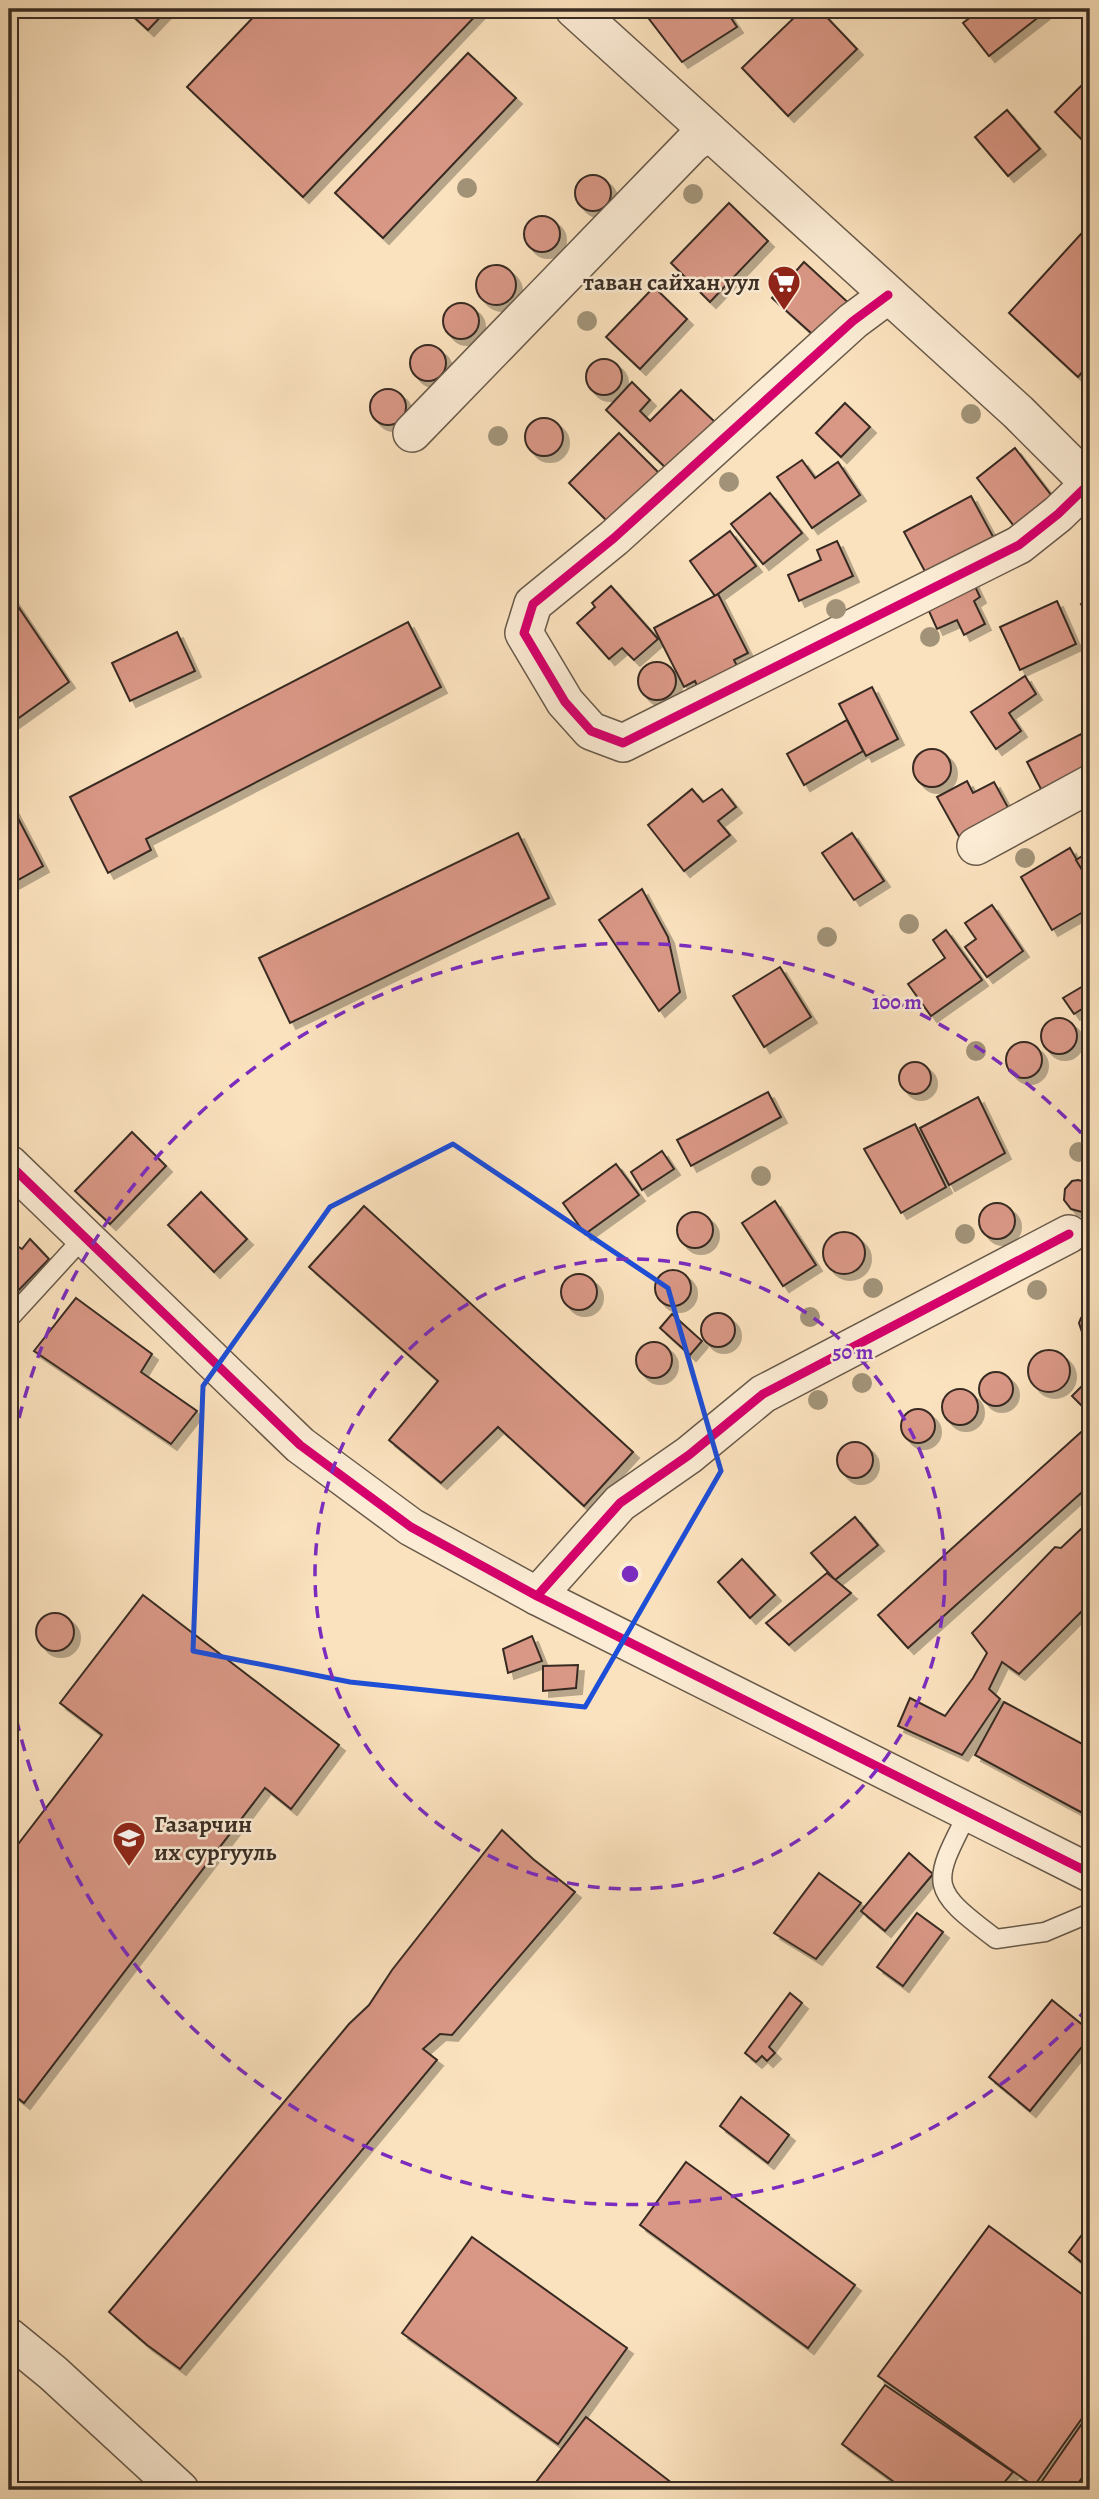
<svg xmlns="http://www.w3.org/2000/svg" width="1099" height="2499" viewBox="0 0 1099 2499" font-family="Alegreya,serif">
<defs>
<filter id="shadow"><feDropShadow dx="6" dy="6" stdDeviation="0" flood-color="#0004"/></filter>
</defs>
<rect width="100%" height="100%" fill="#fbe2be"/>
<filter id="stains"><feTurbulence type="fractalNoise" baseFrequency=".00286" numOctaves="4"/><feColorMatrix values="0 0 0 0 .2 0 0 0 0 .09 0 0 0 0 .02 0 0 0 .5 -.17"/></filter>
<radialGradient id="worn" r=".72"><stop offset=".6" stop-color="#630" stop-opacity="0"/><stop offset="1" stop-color="#630" stop-opacity=".3"/></radialGradient>
<!-- building -->
<g fill="#d99785" stroke="#382c23" stroke-width="2" filter="url(#shadow)">
<polygon points="125,9 168,9 148,30"/>
<polygon points="261,9 482,9 303,197 187,87"/>
<polygon points="647,9 725,9 737,27 682,62 643,11"/>
<polygon points="803,9 819,9 857,49 788,116 742,68"/>
<polygon points="981,9 1049,9 989,56 963,23"/>
<polygon points="468,53 516,98 383,238 335,193"/>
<polygon points="1090,77 1090,148 1055,112"/>
<polygon points="1007,110 1040,149 1008,176 975,137"/>
<circle cx="593" cy="193" r="18"/>
<polygon points="729,203 768,241 710,302 671,263"/>
<circle cx="542" cy="234" r="18"/>
<polygon points="1090,224 1090,363 1078,377 1009,313"/>
<polygon points="804,262 853,307 821,342 772,298"/>
<circle cx="496" cy="285" r="20"/>
<polygon points="654,287 687,319 640,369 606,337"/>
<circle cx="461" cy="321" r="18"/>
<circle cx="428" cy="363" r="18"/>
<circle cx="604" cy="377" r="18"/>
<polygon points="632,382 650,400 640,411 650,421 681,390 716,423 670,472 606,410"/>
<circle cx="388" cy="407" r="18"/>
<polygon points="845,403 870,427 841,457 816,433"/>
<circle cx="544" cy="437" r="19"/>
<polygon points="619,433 663,477 613,527 569,483"/>
<polygon points="1015,448 1058,504 1020,534 977,478"/>
<polygon points="802,460 815,478 838,462 860,495 812,528 777,477"/>
<polygon points="770,493 802,533 763,564 731,524"/>
<polygon points="971,496 997,544 930,581 904,532"/>
<polygon points="730,531 756,566 715,596 690,561"/>
<polygon points="837,541 853,576 799,601 788,575 821,560 817,550"/>
<polygon points="971,578 980,597 974,601 985,624 964,635 957,620 937,629 924,600"/>
<polygon points="611,586 658,639 634,660 622,648 609,659 577,623 595,607 592,603"/>
<polygon points="9,593 69,682 9,725"/>
<polygon points="718,594 748,653 734,660 741,674 701,695 695,681 684,687 654,628"/>
<polygon points="1090,598 1090,619 1081,604"/>
<polygon points="1057,601 1076,644 1020,670 1000,627"/>
<polygon points="408,622 441,687 146,839 151,850 108,873 70,797"/>
<polygon points="177,632 195,671 130,701 112,663"/>
<circle cx="657" cy="681" r="19"/>
<polygon points="1025,676 1036,694 1009,713 1021,731 996,749 971,712"/>
<polygon points="872,687 898,739 866,756 839,704"/>
<polygon points="847,720 863,751 804,785 787,754"/>
<polygon points="1081,734 1090,753 1090,769 1043,793 1027,762"/>
<circle cx="932" cy="768" r="19"/>
<polygon points="967,781 973,793 994,782 1011,813 961,840 937,797"/>
<polygon points="692,789 703,802 722,789 736,807 718,821 730,835 684,871 648,825"/>
<polygon points="9,801 43,866 9,885"/>
<polygon points="518,833 549,898 290,1023 259,958"/>
<polygon points="852,833 884,881 854,900 822,853"/>
<polygon points="1070,848 1090,883 1090,908 1052,930 1021,877"/>
<polygon points="1090,851 1090,883 1076,860"/>
<polygon points="642,889 668,937 680,992 659,1011 599,920"/>
<polygon points="992,905 1023,951 987,977 965,947 976,939 965,923"/>
<polygon points="946,930 982,980 931,1016 908,984 945,958 933,940"/>
<polygon points="780,967 811,1017 764,1047 733,996"/>
<polygon points="1090,982 1090,1004 1074,1014 1063,998"/>
<circle cx="1059" cy="1036" r="18"/>
<circle cx="1024" cy="1060" r="18"/>
<circle cx="915" cy="1078" r="16"/>
<polygon points="768,1092 781,1117 691,1166 677,1140"/>
<polygon points="1090,1095 1090,1127 1084,1121 1082,1114 1084,1101"/>
<polygon points="978,1097 1005,1153 949,1185 920,1128"/>
<polygon points="915,1124 946,1187 901,1213 864,1149"/>
<polygon points="132,1132 166,1166 110,1224 75,1191"/>
<polygon points="662,1151 674,1169 642,1190 631,1172"/>
<polygon points="616,1164 639,1195 585,1234 563,1203"/>
<polygon points="1078,1180 1090,1183 1090,1209 1082,1212 1071,1209 1064,1200 1065,1189 1072,1181"/>
<polygon points="201,1192 247,1239 214,1272 168,1225"/>
<polygon points="775,1201 816,1265 783,1286 742,1223"/>
<circle cx="997" cy="1221" r="18"/>
<polygon points="364,1206 633,1452 584,1506 498,1427 441,1483 389,1440 438,1381 309,1267"/>
<circle cx="695" cy="1230" r="18"/>
<circle cx="844" cy="1253" r="21"/>
<polygon points="30,1239 49,1259 9,1300 9,1241 22,1249"/>
<circle cx="673" cy="1288" r="18"/>
<circle cx="579" cy="1292" r="18"/>
<polygon points="76,1298 152,1354 141,1372 197,1411 171,1444 34,1351"/>
<polygon points="1089,1309 1090,1309 1090,1342 1083,1335 1079,1323 1081,1318"/>
<circle cx="718" cy="1330" r="17"/>
<polygon points="672,1314 702,1341 690,1355 660,1328"/>
<circle cx="654" cy="1360" r="18"/>
<circle cx="1049" cy="1371" r="21"/>
<circle cx="996" cy="1389" r="17"/>
<polygon points="1088,1380 1090,1382 1090,1414 1072,1396"/>
<circle cx="960" cy="1407" r="18"/>
<circle cx="918" cy="1426" r="17"/>
<polygon points="1090,1424 1090,1485 908,1648 878,1615"/>
<circle cx="855" cy="1460" r="18"/>
<polygon points="855,1517 878,1545 835,1580 811,1553"/>
<polygon points="1082,1528 1090,1532 1090,1603 1019,1674 1002,1662 989,1689 1000,1699 962,1755 898,1726 910,1698 945,1716 973,1678 987,1653 972,1633 1055,1547 1061,1548"/>
<polygon points="742,1559 775,1595 750,1618 718,1582"/>
<polygon points="827,1573 851,1593 789,1645 766,1623"/>
<polygon points="143,1595 339,1745 291,1809 265,1788 24,2103 9,2091 9,1856 102,1735 60,1703"/>
<circle cx="55" cy="1632" r="19"/>
<polygon points="532,1636 542,1661 508,1673 503,1649"/>
<polygon points="578,1665 576,1688 543,1691 543,1666"/>
<polygon points="1004,1702 1090,1748 1090,1817 975,1755"/>
<polygon points="502,1830 533,1859 575,1892 452,2035 440,2034 423,2049 437,2060 180,2369 147,2345 109,2312 349,2024 369,2005 392,1970"/>
<polygon points="909,1853 933,1874 885,1931 861,1911"/>
<polygon points="819,1873 861,1903 816,1959 774,1933"/>
<polygon points="917,1913 943,1932 903,1986 877,1967"/>
<polygon points="790,1993 802,2003 769,2047 775,2053 767,2061 762,2056 756,2062 745,2053"/>
<polygon points="1052,2000 1090,2031 1090,2037 1030,2111 989,2077"/>
<polygon points="741,2097 789,2135 768,2163 720,2126"/>
<polygon points="686,2162 855,2285 808,2348 640,2225"/>
<polygon points="1090,2224 1090,2269 1069,2252"/>
<polygon points="989,2226 1090,2300 1090,2407 1034,2486 878,2376"/>
<polygon points="472,2237 627,2348 558,2444 402,2333"/>
<polygon points="885,2385 1013,2472 998,2490 905,2490 842,2444"/>
<polygon points="1090,2412 1090,2467 1073,2490 1048,2490 1040,2484"/>
<polygon points="586,2417 681,2490 530,2490"/>
</g>
<g fill="none" stroke-linecap="round" stroke-linejoin="round">
<defs>
<g id="lane">
<polyline points="9,1319 84,1237"/>
<path d="M969,1811C931,1885 928,1888 996,1939L1045,1932L1090,1913"/>
</g>
<g id="street">
<polyline points="574,9 1018,412 1090,484"/>
<polyline points="888,295 853,321 614,538 533,604 524,633 565,702 591,731 623,743 1019,545 1058,514 1090,483"/>
<polyline points="412,433 692,144 709,132"/>
<polyline points="976,846 1090,784"/>
<polyline points="9,1164 300,1445 411,1527 537,1596 1090,1873"/>
<polyline points="537,1596 620,1503 689,1455 763,1394 1069,1234"/>
<polyline points="9,2337 53,2373 180,2490"/>
</g>
</defs>
<!-- lane casing -->
<use href="#lane" stroke="#695a4a" stroke-width="21"/>
<!-- street casing -->
<use href="#street" stroke="#695a4a" stroke-width="40"/>
<!-- lane -->
<use href="#lane" stroke="#fcecd5" stroke-width="18"/>
<!-- street -->
<use href="#street" stroke="#fcecd5" stroke-width="37"/>
<defs>
<g id="cycleway">
<polyline points="888,295 853,321 614,538 533,604 524,633 565,702 591,731 623,743 1019,545 1058,514 1090,483"/>
<polyline points="9,1164 300,1445 411,1527 537,1596 1090,1873"/>
<polyline points="537,1596 620,1503 689,1455 763,1394 1069,1234"/>
</g>
</defs>
<!-- cycleway casing -->
<use href="#cycleway" stroke="#fcecd5" stroke-width="13"/>
<!-- cycleway -->
<use href="#cycleway" stroke="#d6006c" stroke-width="9"/>
</g>
<!-- trees -->
<g fill="#a29378">
<circle cx="467" cy="188" r="10"/>
<circle cx="693" cy="194" r="10"/>
<circle cx="587" cy="321" r="10"/>
<circle cx="971" cy="414" r="10"/>
<circle cx="498" cy="436" r="10"/>
<circle cx="729" cy="482" r="10"/>
<circle cx="836" cy="609" r="10"/>
<circle cx="930" cy="637" r="10"/>
<circle cx="1025" cy="858" r="10"/>
<circle cx="909" cy="924" r="10"/>
<circle cx="827" cy="937" r="10"/>
<circle cx="976" cy="1051" r="10"/>
<circle cx="1079" cy="1152" r="10"/>
<circle cx="761" cy="1176" r="10"/>
<circle cx="965" cy="1234" r="10"/>
<circle cx="873" cy="1288" r="10"/>
<circle cx="1037" cy="1290" r="10"/>
<circle cx="810" cy="1317" r="10"/>
<circle cx="862" cy="1383" r="10"/>
<circle cx="818" cy="1400" r="10"/>
</g>
<!-- marked area -->
<path fill="none" stroke="#1d4ed8" stroke-width="5" stroke-linejoin="round" d="M453,1144L668,1288L721,1471L585,1707L350,1682L193,1651L203,1386L330,1207Z"/>
<!-- distance rings -->
<g fill="none" stroke="#7b2cbf" stroke-width="3.5" stroke-dasharray="12 9">
<circle cx="630" cy="1574" r="315"/>
<path d="M1088 2008A631 631 0 0 1 10 1689M10 1459A631 631 0 0 1 1088 1140"/>
</g>
<!-- icons -->
<defs>
<symbol id="supermarket-pin" viewBox="-11 -11 22 30"><path d="M0 17L-7.5 6A9.5 9.5 0 1 1 7.5 6Z" fill="#8f2418" stroke="#fcecd5"/><path d="M-6-5.5h2.5l.6 2H6L4.5 2H-2.5L-4.4-4H-6ZM-1.5 3.2a1.3 1.3 0 1 0 .1 0ZM3 3.2a1.3 1.3 0 1 0 .1 0Z" fill="#fff"/></symbol>
<symbol id="school-pin" viewBox="-11 -11 22 30"><path d="M0 17L-7.5 6A9.5 9.5 0 1 1 7.5 6Z" fill="#8f2418" stroke="#fcecd5"/><path d="M0-5L7-2L0 1L-7-2ZM-4 1L0 2.5L4 1V4Q0 6-4 4Z" fill="#fff"/></symbol>
</defs>
<g fill-rule="evenodd">
<use href="#supermarket-pin" x="765" y="263" width="38" height="52"/>
<use href="#school-pin" x="110" y="1819" width="38" height="52"/>
</g>
<g text-anchor="middle" stroke-width="5" stroke-linejoin="round" paint-order="stroke">
<!-- poi labels -->
<g font-size="24" font-weight="bold" fill="#382c23" stroke="#fcecd5" text-anchor="end">
<text x="760" y="290">таван сайхан уул</text>
<text x="154" y="1832" text-anchor="start">Газарчин<tspan x="154" dy="28">их сургууль</tspan></text>
</g>
</g>
<circle cx="630" cy="1574" r="10" fill="#7b2cbf" stroke="#fcecd5" stroke-width="3.5"/>
<g font-size="21" text-anchor="middle" font-weight="bold" fill="#7b2cbf" stroke="#fcecd5" stroke-width="5" stroke-linejoin="round" paint-order="stroke">
<text x="897" y="1009">100 m</text>
<text x="853" y="1359">50 m</text>
</g>
<!-- margin -->
<rect width="1099" height="2499" fill="none" stroke="#fbe2be" stroke-width="35"/>
<rect x="10" y="10" width="1078" height="2478" fill="none" stroke="#382c23" stroke-width="3.5"/>
<rect x="18" y="18" width="1064" height="2464" fill="none" stroke="#382c23" stroke-width="2"/>
<rect width="100%" height="100%" filter="url(#stains)"/>
<rect width="100%" height="100%" fill="url(#worn)"/>
</svg>
